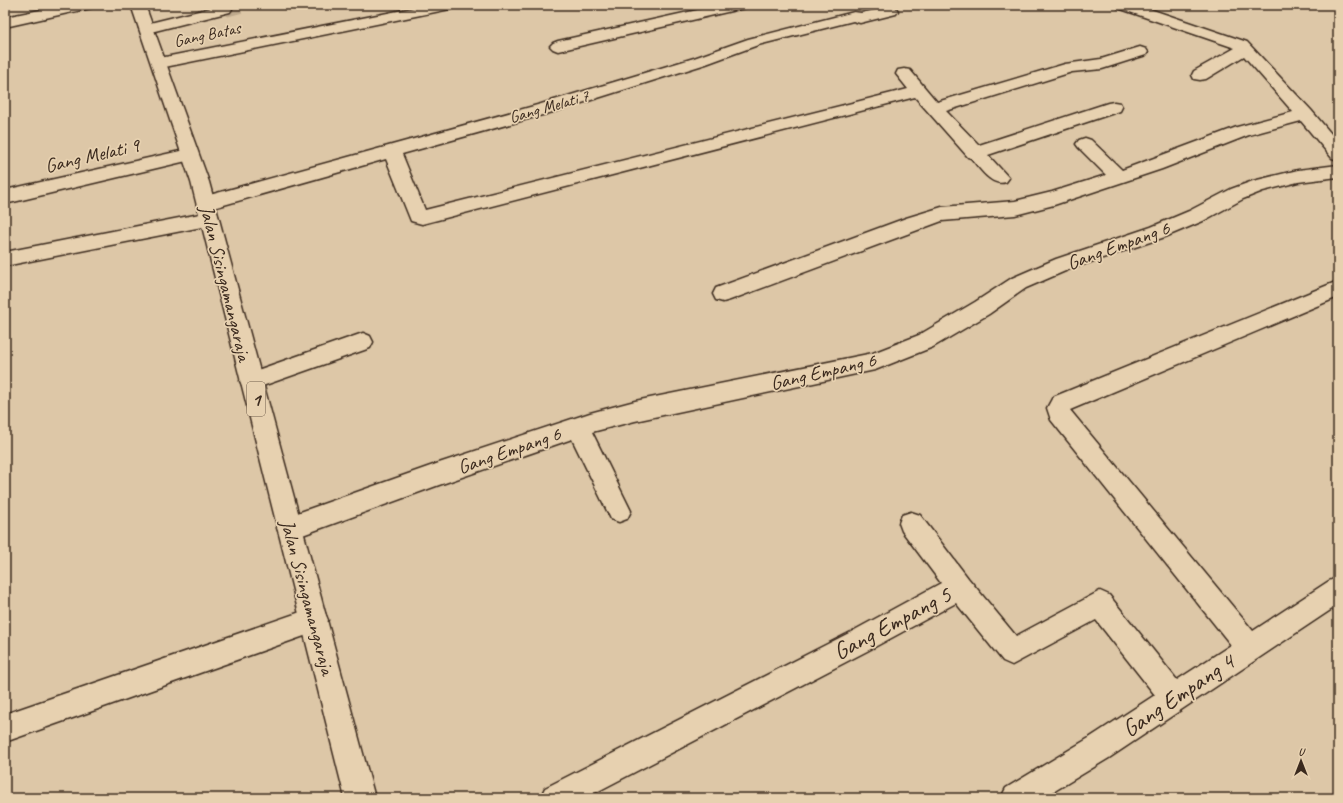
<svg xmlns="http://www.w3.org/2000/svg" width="1343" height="803" viewBox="0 0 1343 803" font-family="Caveat,sans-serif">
<rect width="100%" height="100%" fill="#ddc7a7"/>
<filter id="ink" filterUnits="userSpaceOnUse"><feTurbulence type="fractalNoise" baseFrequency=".025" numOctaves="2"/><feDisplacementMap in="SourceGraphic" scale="8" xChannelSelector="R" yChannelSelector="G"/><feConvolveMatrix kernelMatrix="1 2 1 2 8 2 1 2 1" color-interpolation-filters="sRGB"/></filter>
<g filter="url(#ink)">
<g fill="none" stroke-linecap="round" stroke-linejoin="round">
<!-- stream -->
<polygon fill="#73604d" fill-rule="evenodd" points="1109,5 1119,5 1133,11 1130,13"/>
<!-- minor-tunnel -->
<polyline stroke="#bda88c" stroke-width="16" stroke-dasharray="16 8" stroke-linecap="butt" points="225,9 240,5"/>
<defs>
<g id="minor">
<polygon points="65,5 93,5 91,8 86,9 5,27 5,17"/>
<polygon points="223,5 230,6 232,9 230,12 147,33 142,31 139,28 142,25"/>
<polygon points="428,5 457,5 455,8 450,9 160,68 154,66 152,63 154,60 160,58"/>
<polygon points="720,5 747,5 745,8 740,9 558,51 553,49 550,46 553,43 558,41"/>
<polygon points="1116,5 1138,5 1247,42 1311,110 1338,142 1338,160 1332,158 1301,121 1249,135 1162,169 1054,205 1015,215 942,221 730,300 723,302 716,300 713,294 716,288 906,218 942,207 1015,201 1052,192 1106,175 1079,148 1076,144 1079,140 1085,138 1091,140 1122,170 1237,127 1293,112 1244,56 1206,79 1200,80 1194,79 1192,75 1194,71 1235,48 1118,8"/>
<path d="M891,7L896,8L898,11L896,14L860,23L853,21L758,45L706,64L553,112L402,154L425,210L908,89L896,74L898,70L904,69L910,70L937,102L1065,64L1101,59L1140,47L1146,49L1148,52L1146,55L1102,69L1072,72L946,111L979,145L1108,103L1114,102L1120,103L1122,107L1120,111L988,155L1009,178L1006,182C991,187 980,168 971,158L968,157L915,97L422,224L411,221L409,216L386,159L206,210L199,208L197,203L199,198L206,196L541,104L694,58L748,39L854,12L861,13Z"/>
<polygon points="189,149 195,151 198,155 195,159 5,204 5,190"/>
<polygon points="1338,165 1338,177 1298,182 1263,191 1243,199 1203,221 1165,237 1070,269 1026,288 989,314 933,347 875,370 635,421 592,432 631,511 627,519 619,522 611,519 572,439 439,485 289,540 280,536 277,528 280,520 289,516 439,463 590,413 635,401 873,353 919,335 975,302 1012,278 1056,259 1151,227 1189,211 1231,189 1253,181 1298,170"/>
<polygon points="210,212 217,214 219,219 217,224 5,266 5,252"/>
<polygon points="1338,281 1338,297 1070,410 1253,631 1329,581 1338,577 1338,605 1109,758 1043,798 1001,798 1006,788 1089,738 1155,695 1096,620 1012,665 1003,661 956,603 869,650 585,798 540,798 545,788 851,632 941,583 902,531 899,523 902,515 911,512 920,515 968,578 1016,636 1100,591 1109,595 1177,680 1231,645 1051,420 1047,408 1053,397"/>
<polygon points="363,333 370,336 373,342 370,348 251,390 243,387 240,381 243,375"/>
<polygon points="315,607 324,611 328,620 324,629 5,742 5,714"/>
</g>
<polygon id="highway" points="131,5 145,5 209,182 375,798 345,798 191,182"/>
</defs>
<!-- minor casing -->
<use href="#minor" stroke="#3b2a1e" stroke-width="3"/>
<!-- highway casing -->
<use href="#highway" stroke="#3b2a1e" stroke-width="3"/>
<!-- minor -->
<use href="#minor" fill="#e7d1b0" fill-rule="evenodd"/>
<!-- highway -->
<use href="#highway" fill="#e7d1b0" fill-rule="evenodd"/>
</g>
</g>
<g text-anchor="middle" stroke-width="3.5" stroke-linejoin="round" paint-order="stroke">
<!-- far-street labels -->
<g font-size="17" fill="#3b2a1e" stroke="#e7d1b0">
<text transform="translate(207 34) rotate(-12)" y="6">Gang Batas</text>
<text transform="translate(549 106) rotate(-16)" y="6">Gang Melati 7</text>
</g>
<!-- shield labels -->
<rect fill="#e7d1b0" stroke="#6f5c4a" stroke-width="1" x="247" y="382" width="18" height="34" rx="3"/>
<g font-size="19" font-weight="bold" fill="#3b2a1e">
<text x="256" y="406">1</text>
</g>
<!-- street labels -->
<g font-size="20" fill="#3b2a1e" stroke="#e7d1b0">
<text transform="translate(92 155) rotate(-13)" y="7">Gang Melati 9</text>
<text transform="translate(1118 245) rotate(-20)" y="7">Gang Empang 6</text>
<text transform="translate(226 283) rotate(76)" y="7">Jalan Sisingamangaraja</text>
<text transform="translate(823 371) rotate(-13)" y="7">Gang Empang 6</text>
<text transform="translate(509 450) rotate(-19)" y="7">Gang Empang 6</text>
<text transform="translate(308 597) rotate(75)" y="7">Jalan Sisingamangaraja</text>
</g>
<!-- near-street labels -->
<g font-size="24" fill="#3b2a1e" stroke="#e7d1b0">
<text transform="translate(892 623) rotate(-28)" y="8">Gang Empang 5</text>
<text transform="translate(1178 695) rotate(-34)" y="8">Gang Empang 4</text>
</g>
</g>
<!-- margin -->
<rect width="1343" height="803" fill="none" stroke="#e7d1b0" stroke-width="20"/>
<rect x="10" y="10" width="1323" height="783" fill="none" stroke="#3b2a1e" stroke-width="1.5" filter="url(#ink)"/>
<!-- north arrow -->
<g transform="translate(1301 761)" stroke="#e7d1b0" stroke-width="3" paint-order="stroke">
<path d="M0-3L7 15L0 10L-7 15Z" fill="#3b2a1e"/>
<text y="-6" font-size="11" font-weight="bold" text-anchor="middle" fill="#3b2a1e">U</text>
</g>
</svg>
